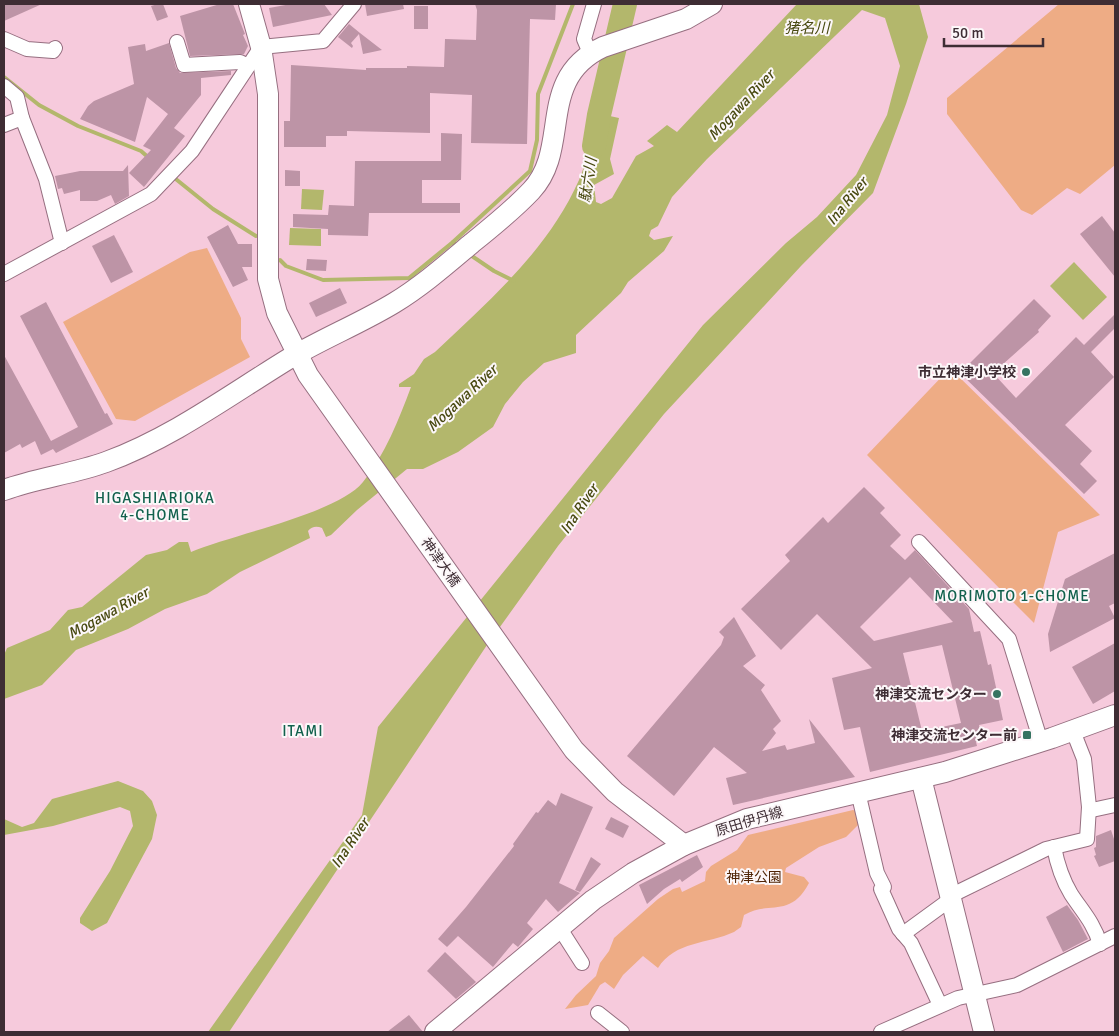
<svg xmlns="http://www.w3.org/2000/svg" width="1119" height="1036" viewBox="0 0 1119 1036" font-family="Signika,'Noto Sans JP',sans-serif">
<rect width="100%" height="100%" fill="#f6cadc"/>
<!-- green -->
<g fill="#eeac85">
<polygon points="1059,4 1115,4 1115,165 1080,194 1067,188 1032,215 1021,210 947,114 947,98"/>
<polygon points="207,248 241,318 241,339 250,357 135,421 116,419 63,322 190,252"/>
<polygon points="950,368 1100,515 1058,532 1034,623 867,455"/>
<path d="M853,810L856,811L859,824L846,837L819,847L786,868L785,872L804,877L809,883C790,919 769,900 744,915L741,927L734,932C708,944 675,941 658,968L643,956L623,975L614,989L605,982L600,985L588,1005L565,1009L576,995L596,976L600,963L609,951L614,938L658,899L673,889L680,887L682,892L705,881L706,872L711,866L737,850L748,835Z"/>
</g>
<!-- water -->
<g fill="#b3b76c">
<path d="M797,4H919L928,37L906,104L873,193L801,266L664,414L558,546L487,645L229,1032H208L362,815L378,727L703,325L786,243L817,217L856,175L887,115L900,66L885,18L862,10L707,159L672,197L658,226L651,230L649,236L654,240L673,236L664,251L628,282L621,293L576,335V353L544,363L523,382L505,404L493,427L458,452L423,469H407L357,510L331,535L326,537L322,528C317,526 312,526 308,531L310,538L240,572L207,594L165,609L128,629L76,650L42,685L4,699V655L7,648L50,630L68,610L82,607L146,555L167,550L179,542H188L191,552C233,534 337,514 363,482C385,455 399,419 411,387H399V384L414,374L424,359L435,352C489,301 548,250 579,180C588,159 591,135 596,113L619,118L610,159L614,174L594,185L596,202L601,204L612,198L636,156L654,146L647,141L667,125L677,132Z"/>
<polygon points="302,189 324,190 322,210 301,209"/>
<polygon points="290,228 321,229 321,246 289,245"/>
<polygon points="1074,262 1107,297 1083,320 1050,286"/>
<polygon points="118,781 143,791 152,801 157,815 152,839 107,923 92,931 80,923 80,918 110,871 133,826 130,811 120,807 53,826 4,835 4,819 22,827 34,823 52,799"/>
</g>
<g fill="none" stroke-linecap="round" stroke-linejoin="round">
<!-- stream -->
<g stroke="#b3b76c" stroke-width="4">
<polyline points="4,77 39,105 78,126 141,151 149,158"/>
<polyline points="172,176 213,209 256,236"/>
<polyline points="453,242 530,171 537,140 538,94 573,4"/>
<polyline points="469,254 494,271 514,281"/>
<polyline points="280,260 286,266 323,280 409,278 453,242 459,247"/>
</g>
<!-- river -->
<polyline stroke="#b3b76c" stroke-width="24" points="594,146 599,115 625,4"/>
</g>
<!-- building -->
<g fill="#bd94a6" fill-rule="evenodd">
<polygon points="4,4 42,4 4,21"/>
<polygon points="158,4 163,4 168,17 157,21 151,6"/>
<polygon points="220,4 233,4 245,34 243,35 248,46 244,54 190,56 180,16"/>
<polygon points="291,4 324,4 332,15 273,27 269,8"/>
<polygon points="365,4 403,4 404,9 367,16"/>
<polygon points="475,4 556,4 555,20 530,19 527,144 471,143 472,95 430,93 430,133 347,131 347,136 326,136 326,147 284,147 284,121 290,121 291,65 366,70 366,68 407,68 407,66 444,67 445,39 476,40 477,10"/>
<rect x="414" y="6" width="14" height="23"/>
<polygon points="349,24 360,33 382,50 363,54 359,34 351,43 353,46 352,48 338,37"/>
<polygon points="169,43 176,68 180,73 231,71 231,75 201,78 201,95 174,128 185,136 144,187 129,173 151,150 143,146 168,114 147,97 135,142 80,119 88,106 94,101 134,84 128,47 145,44 146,51"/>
<polygon points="441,133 462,134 461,180 422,180 422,203 460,203 460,213 369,213 368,236 328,235 328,229 293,227 293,214 328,215 329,205 354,206 355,161 441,161"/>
<polygon points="128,165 129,196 115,204 111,195 97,201 80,201 80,190 64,194 62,188 58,189 55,176 80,171 123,171"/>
<polygon points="285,170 300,171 300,186 285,186"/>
<polygon points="1102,216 1115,233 1115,277 1080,234"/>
<polygon points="228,225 238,244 252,244 252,267 242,267 248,280 233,287 207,237"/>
<polygon points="114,235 133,272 111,283 92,246"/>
<polygon points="307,259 327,260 326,271 306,270"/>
<polygon points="340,288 347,303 316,317 309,303"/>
<polygon points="1034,299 1051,316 1038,330 1039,332 993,373 1016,398 1076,337 1084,345 1115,314 1115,328 1091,352 1114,377 1065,425 1092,451 1080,464 1097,481 1084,494 960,373"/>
<polygon points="46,302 105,414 107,413 113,424 56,453 53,449 41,455 35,441 22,448 20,444 4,453 4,355 51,441 78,427 20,316"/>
<path d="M864,487L885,508L880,513L901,535L890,546L905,560L915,550L969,609L974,632L980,631L988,665L991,664L1003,720L979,725L983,740L976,742L977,746L870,772L860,727L844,730L832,678L872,668L817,614L781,650L741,609L790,561L785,555L823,517L828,523ZM910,577L953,622L874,641L860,627ZM942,645L961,723L922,731L903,653Z"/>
<polygon points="1115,553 1115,603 1109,606 1115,618 1050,652 1048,634 1065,579"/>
<polygon points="734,617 756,656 743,666 765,685 761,690 781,721 773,729 776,733 762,751 785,745 787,750 815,743 809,719 855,777 733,805 726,778 747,773 714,747 674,796 627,756 721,645 724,637 719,632"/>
<polygon points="1115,643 1115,691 1093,704 1072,667"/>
<polygon points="561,793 593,807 559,883 580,893 558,912 546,899 527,923 533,929 518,947 513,943 493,967 458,936 447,947 438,939 466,907 514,846 513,844 536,812 538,813 548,800 556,806"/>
<polygon points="611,817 629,826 623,838 605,829"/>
<polygon points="1111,830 1115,842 1115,861 1099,867 1094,856 1096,855 1094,848 1096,847 1096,836"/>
<polygon points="697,855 703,867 682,882 680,879 664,889 647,904 639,885"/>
<polygon points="591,857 601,864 580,892 575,890"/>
<polygon points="1067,905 1078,920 1088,939 1063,952 1046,917"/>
<polygon points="445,952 476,982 456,999 427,971"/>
<polygon points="409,1015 423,1032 387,1032"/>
</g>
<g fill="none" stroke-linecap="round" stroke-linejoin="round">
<defs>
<g id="street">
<polyline points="4,39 27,49 53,51 55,48"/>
<polyline points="177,42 184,65 240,62 248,66"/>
<polyline points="590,53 584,39 594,4"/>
<polyline points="4,86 17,97 22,118 46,179 62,243"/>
<polyline points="4,125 22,118"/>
<polyline points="4,274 151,194 192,151 261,47 323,41 354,4"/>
<polyline points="919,542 1009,639 1041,742"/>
<polyline points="1073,731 1084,759 1089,807 1092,810 1115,805"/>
<polyline points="858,792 877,873 884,887 881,889 899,929 911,943 940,1005"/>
<path d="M1054,847C1057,863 1062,879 1071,894C1082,911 1094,923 1100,944"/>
<polyline points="950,896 1046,849 1087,839 1089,807"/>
<polyline points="559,927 582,963"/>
<polyline points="903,934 951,899"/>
<polyline points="598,1013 622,1032"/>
<polyline points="881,1032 958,998 1017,985 1115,936"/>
</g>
<g id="secondary">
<polyline points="249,4 261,47 268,94 268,279 277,313 308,375 574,750 615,792 684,845"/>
<path d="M4,490C37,478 73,474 106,462C172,438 231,394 290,358C324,338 361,323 394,303C422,286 447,264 472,243C492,227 513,210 531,191C572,148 535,79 603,47L686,19L712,4"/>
<polyline points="921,778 984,1032"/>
<polyline points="435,1032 593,900 633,873 684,845 747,819 945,772 1052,738 1115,715"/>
</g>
</defs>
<!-- street casing -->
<use href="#street" stroke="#966f80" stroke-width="16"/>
<!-- secondary casing -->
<use href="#secondary" stroke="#966f80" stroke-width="22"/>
<!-- street -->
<use href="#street" stroke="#fff" stroke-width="14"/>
<!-- secondary -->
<use href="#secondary" stroke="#fff" stroke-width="20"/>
</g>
<!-- markers -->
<g fill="#357461" stroke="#fcf7f9" stroke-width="2">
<circle cx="1026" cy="372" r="5"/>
<circle cx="997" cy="694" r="5"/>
<rect x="1022" y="730" width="10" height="10" rx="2.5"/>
</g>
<g text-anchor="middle" stroke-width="4" stroke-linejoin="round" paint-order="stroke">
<!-- poi labels -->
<g font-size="14" font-weight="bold" fill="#3e2d34" stroke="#fcf7f9" text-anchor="end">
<text x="1016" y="377">市立神津小学校</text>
<text x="987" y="699">神津交流センター</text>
<text x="1017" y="740">神津交流センター前</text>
</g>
<!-- street labels -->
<g font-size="14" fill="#3e2d34" stroke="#fcf7f9">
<text transform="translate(441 562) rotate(55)" y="5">神津大橋</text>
<text transform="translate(749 821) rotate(-17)" y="5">原田伊丹線</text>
</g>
<!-- park labels -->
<g font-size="14" fill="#4f2405" stroke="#fcf7f9">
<text x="754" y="882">神津公園</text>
</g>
<!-- water labels -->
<g font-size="15" font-style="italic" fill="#484910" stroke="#fcf7f9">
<text x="807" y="33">猪名川</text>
<text transform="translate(741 105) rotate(-47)" y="5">Mogawa River</text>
<text transform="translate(588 180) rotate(-81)" y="5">駄六川</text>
<text transform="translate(847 201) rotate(-51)" y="5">Ina River</text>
<text transform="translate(462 398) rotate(-43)" y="5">Mogawa River</text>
<text transform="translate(579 509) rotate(-56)" y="5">Ina River</text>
<text transform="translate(108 613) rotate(-29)" y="5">Mogawa River</text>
<text transform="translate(350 843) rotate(-56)" y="5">Ina River</text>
</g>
<!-- neighbourhood labels -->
<g font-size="15" letter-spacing="1" fill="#12614d" stroke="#fcf7f9">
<text x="155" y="503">HIGASHIARIOKA<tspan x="155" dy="17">4-CHOME</tspan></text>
<text x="1012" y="601">MORIMOTO 1-CHOME</text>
<text x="303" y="736">ITAMI</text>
</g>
</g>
<!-- border -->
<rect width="1119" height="1036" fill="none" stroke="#3e2d34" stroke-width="10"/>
<!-- scale -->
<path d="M944 38v8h99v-8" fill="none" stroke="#3e2d34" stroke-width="2.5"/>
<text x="952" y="38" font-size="15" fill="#3e2d34" stroke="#fcf7f9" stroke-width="4" paint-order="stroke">50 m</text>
</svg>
